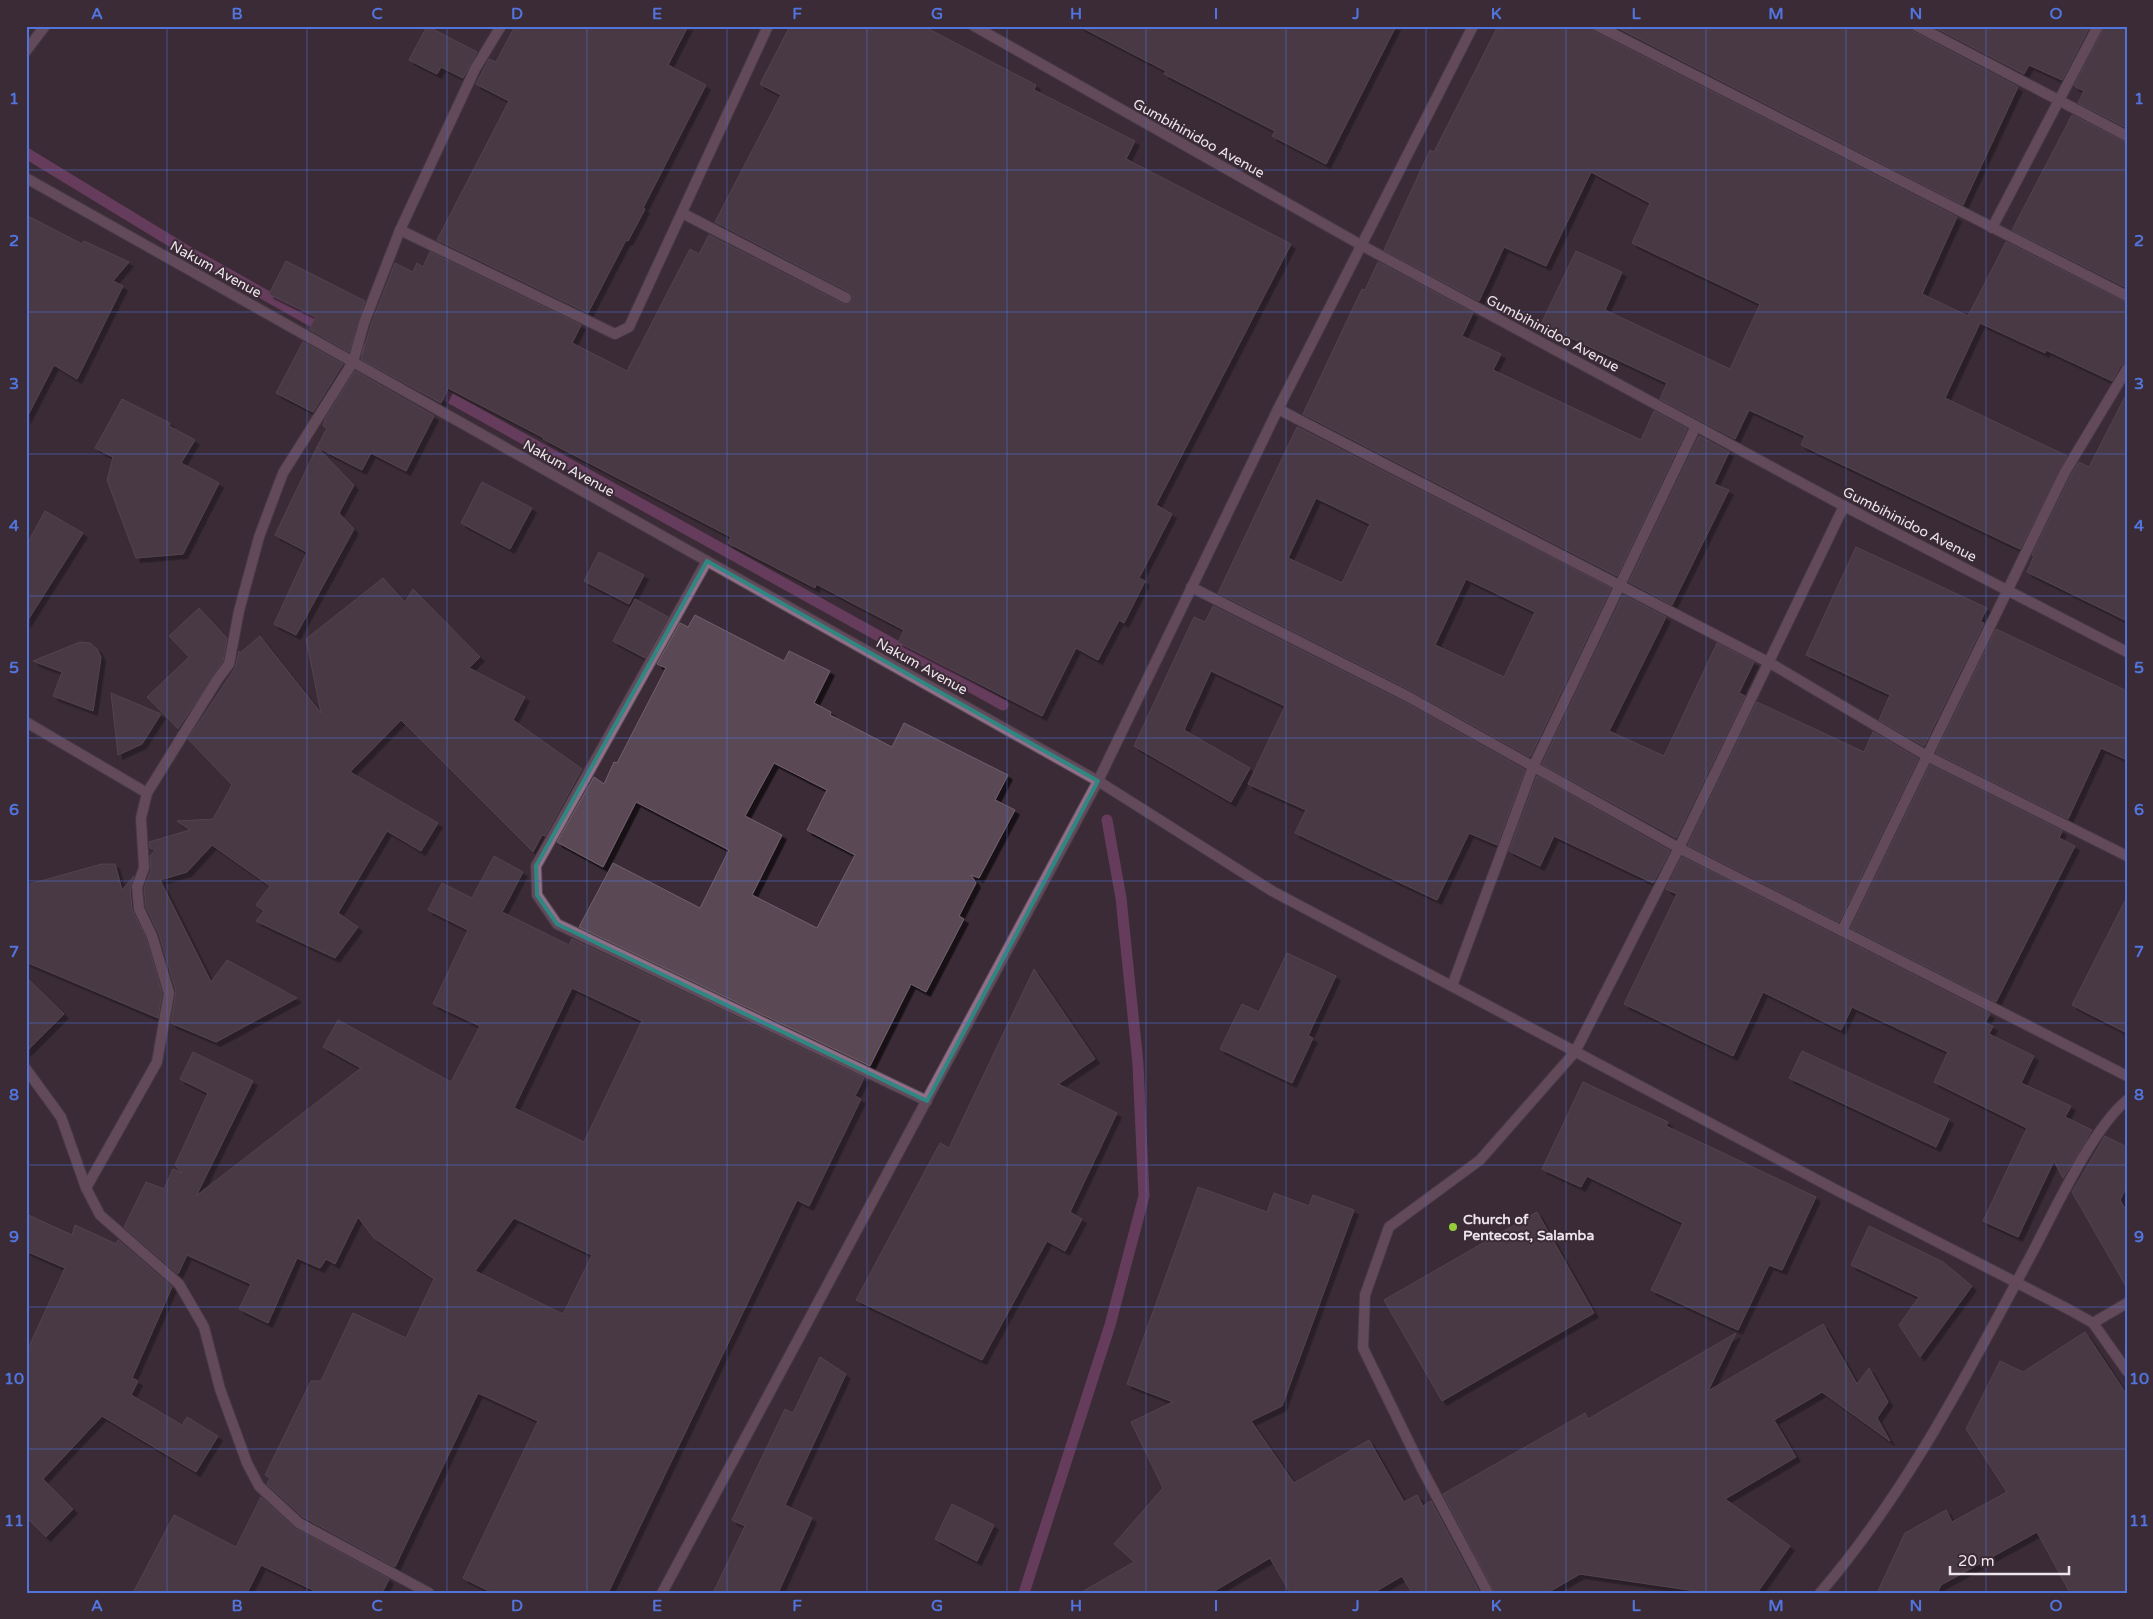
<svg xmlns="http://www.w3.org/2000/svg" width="2153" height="1619" viewBox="0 0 2153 1619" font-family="'Varela Round',sans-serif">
<defs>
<filter id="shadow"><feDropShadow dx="4.5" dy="4.5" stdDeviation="0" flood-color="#0009"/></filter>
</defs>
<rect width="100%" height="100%" fill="#3a2b36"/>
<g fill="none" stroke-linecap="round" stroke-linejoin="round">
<!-- stream -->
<g stroke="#9c5089" stroke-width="11">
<polyline points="26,153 187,251 377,358"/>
<polyline points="432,388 1003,705"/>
<polyline points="1024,1593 1110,1325 1144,1196 1138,1064 1121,898 1107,820"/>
</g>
</g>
<!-- building -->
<g fill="#5a4955" stroke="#715f6c" fill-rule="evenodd" filter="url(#shadow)">
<polygon points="427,26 477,52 463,78 441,67 437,74 409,60"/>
<polygon points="515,26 688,26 668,65 706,85 643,208 645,209 628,241 626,240 588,313 437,240 509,101 476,84 489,59 496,62"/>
<polygon points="790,26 923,26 1036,85 1034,90 1135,141 1126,159 1291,244 1156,505 1172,514 1139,578 1145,581 1124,623 1119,620 1098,660 1076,648 1042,716 898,642 904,630 816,584 815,588 728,543 731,537 543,439 544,438 448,388 441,403 361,359 371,325 395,263 413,272 417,263 423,267 430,252 581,325 572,343 627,371 690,249 699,254 709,235 843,304 850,303 853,297 849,292 715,222 781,95 760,84"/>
<polygon points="1079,26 1396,26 1326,164 1272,136 1275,131 1164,74 1166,71"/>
<polygon points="1498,26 1591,26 1595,32 1957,217 1922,294 1968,316 2006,242 2127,303 2127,362 2121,365 2112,381 2046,350 2045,353 1980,323 1945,398 2067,456 2020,549 1801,445 1805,436 1749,410 1735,439 1660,399 1667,383 1541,324 1576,251 1622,272 1605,310 1730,369 1760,304 1632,243 1650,203 1591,172 1546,266 1504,247 1479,301 1384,250 1430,150 1434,152"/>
<polygon points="1614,26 1910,26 1914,32 2018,87 1963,205"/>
<polygon points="1932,26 2090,26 2062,80 2029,65 2024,74"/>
<polygon points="2105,26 2127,26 2127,128 2078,103 2084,91 2074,86"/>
<polygon points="2072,115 2127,143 2127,288 2012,230"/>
<polygon points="26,215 82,244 84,241 129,262 113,281 123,286 77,379 54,365 26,419"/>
<polygon points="286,261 365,301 349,352 309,329 316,317 269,294"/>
<polygon points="1378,262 1473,313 1462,336 1501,354 1493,370 1641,440 1654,411 1687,429 1617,576 1303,414 1362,289 1365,290"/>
<polygon points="303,342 343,364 313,412 276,393"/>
<polygon points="355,371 434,416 406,471 371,453 362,470 317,447 327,428 323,426 325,419"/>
<polygon points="2127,393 2127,621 2027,572 2034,556 2032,555 2071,475 2079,462 2089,467"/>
<polygon points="122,399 170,423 169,426 195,440 181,463 219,483 183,554 136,558 107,480 113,457 95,448"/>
<path d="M1297,427L1611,588L1530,757L1410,690L1218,593ZM1316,498L1370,524L1342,583L1288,558ZM1466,579L1535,612L1504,677L1435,645Z"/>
<polygon points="1699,436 1729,452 1714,484 1729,490 1672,605 1629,582"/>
<polygon points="317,447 354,485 339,513 354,529 296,635 274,624 307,552 275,535"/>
<polygon points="482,482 532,508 510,549 461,523"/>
<polygon points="45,511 83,533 26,623 26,546"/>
<polygon points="1856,547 1987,608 1980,622 1984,623 1924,746 1879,720 1890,695 1806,655"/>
<polygon points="599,552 644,575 629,604 584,581"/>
<polygon points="383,578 405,602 413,589 480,657 469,668 525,697 513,720 582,769 545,836 542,835 533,852 401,720 350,772 438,823 421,851 387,831 338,913 358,927 335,958 256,921 264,911 256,905 270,886 212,845 187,872 160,880 211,982 227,960 297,998 216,1042 171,1023 176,991 159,934 146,907 144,888 151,870 150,856 155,850 150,848 149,842 190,830 177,821 213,819 232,785 188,739 235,668 239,651 240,653 260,636 321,713 306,639"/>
<polygon points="1623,595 1666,617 1609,731 1664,756 1717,643 1754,662 1739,693 1745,696 1676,838 1542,764"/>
<polygon points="635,599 668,617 645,658 613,641"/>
<polygon points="1213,606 1404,702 1525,770 1497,845 1469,833 1437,900 1295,833 1306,810 1248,784 1285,706 1211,671 1184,730 1250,768 1231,802 1134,746 1194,617 1205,622"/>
<polygon points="199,608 227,638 223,661 178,729 147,697 189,657 169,636"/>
<path d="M695,615L784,661L789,651L830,671L814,703L831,712L830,715L892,747L904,723L1008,775L995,800L1015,810L979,878L971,875L976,883L959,916L964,919L926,992L911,984L870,1066L579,927L613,863L700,908L729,850L636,802L603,867L557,842L594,777L604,784L614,762L617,763L666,668L657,664L680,623L688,627ZM774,763L827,790L807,830L855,855L817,928L752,895L782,835L745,816Z"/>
<polygon points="1996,629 2127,691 2127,760 2101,748 2068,819 1936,753"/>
<polygon points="80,642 90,643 97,649 101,657 93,711 53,696 62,672 33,661"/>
<polygon points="111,693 161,714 142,744 118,755"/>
<polygon points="1757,702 1864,752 1873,732 1918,759 1839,922 1688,845"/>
<polygon points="1930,765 2062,831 2059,838 2075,846 1996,1002 1851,928"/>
<polygon points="1537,776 1670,851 1653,883 1554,836 1540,866 1509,851"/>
<path d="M494,856L523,872L502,912L569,945L572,939L864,1078L855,1096L861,1099L809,1206L797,1200L608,1593H493L463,1578L538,1421L478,1393L395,1567L303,1517L267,1484L270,1478L265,1475L311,1381H321L353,1313L406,1338L434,1279L374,1238L358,1217L335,1264L326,1259L320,1268L297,1258L268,1323L239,1309L251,1284L187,1255L178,1274L124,1227L146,1182L164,1189L173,1169L182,1173L175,1165L208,1093L180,1079L193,1052L253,1081L196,1196L361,1068L323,1047L338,1020L451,1082L480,1026L433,1004L468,930L428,910L442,883L472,898ZM572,988L642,1021L584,1142L514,1108ZM514,1218L592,1255L563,1314L475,1271Z"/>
<polygon points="1682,857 1990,1014 1985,1023 1993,1026 1989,1034 2034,1056 2021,1083 2071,1106 2065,1117 2092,1130 2063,1178 2054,1161 2018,1237 1983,1221 2027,1128 1934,1082 1948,1052 1852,1007 1841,1030 1763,992 1733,1056 1624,1004 1677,894 1666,889"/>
<polygon points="102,864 115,864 122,890 134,876 130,887 132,910 146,938 162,993 158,1018 26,962 26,885"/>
<polygon points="2127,897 2127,1033 2072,1005"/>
<polygon points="1287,953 1336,976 1308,1036 1313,1038 1292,1083 1220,1049 1242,1004 1259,1012"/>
<polygon points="1034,969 1095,1059 1058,1084 1117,1113 1070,1212 1082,1219 1065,1251 1047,1241 982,1360 856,1300 940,1143 949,1148"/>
<polygon points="26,977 64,1014 26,1052"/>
<polygon points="1802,1051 1949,1119 1936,1147 1789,1078"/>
<polygon points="1583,1082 1668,1122 1666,1126 1816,1197 1782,1270 1769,1265 1738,1330 1651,1290 1683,1223 1587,1176 1581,1187 1542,1169"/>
<polygon points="2105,1136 2127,1147 2127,1186 2120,1200 2127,1212 2127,1288 2072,1192"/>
<polygon points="1198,1187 1267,1212 1274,1193 1309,1206 1313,1195 1354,1210 1282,1406 1251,1421 1294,1483 1369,1440 1404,1502 1417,1495 1423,1506 1431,1501 1480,1593 1412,1593 1402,1576 1373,1593 1290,1593 1270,1558 1211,1593 1080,1593 1134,1562 1114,1544 1163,1488 1131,1422 1173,1402 1127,1384"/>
<polygon points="1537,1212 1594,1313 1442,1401 1384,1300"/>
<polygon points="26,1214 72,1235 75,1225 116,1244 118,1240 172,1287 132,1378 138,1381 131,1395 182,1425 187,1417 218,1436 196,1472 102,1416 43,1479 73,1509 46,1537 26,1517 26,1353 65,1268 26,1251"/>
<polygon points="1869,1226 1943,1262 1972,1286 1920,1357 1899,1325 1919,1297 1851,1265"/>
<polygon points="1823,1324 1857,1384 1869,1368 1888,1402 1877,1418 1890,1441 1822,1392 1774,1420 1796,1457 1725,1499 1790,1546 1757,1593 1710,1593 1580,1574 1547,1593 1495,1593 1443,1494 1585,1413 1588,1419 1736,1333 1708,1391"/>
<polygon points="2085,1332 2127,1395 2127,1593 2070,1593 2037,1532 1941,1585 1937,1593 1877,1593 1905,1533 1946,1510 1952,1522 2007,1492 1966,1429 2000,1361 2023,1372"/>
<polygon points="820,1357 846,1374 785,1505 812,1518 778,1593 713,1593 745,1526 732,1520 785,1409 793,1413"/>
<polygon points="261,1497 296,1529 389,1579 382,1593 319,1593 261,1565 247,1593 133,1593 174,1515 236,1547"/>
<polygon points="952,1504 994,1525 977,1561 935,1539"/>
</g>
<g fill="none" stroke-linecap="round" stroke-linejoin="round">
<defs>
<g id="street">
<polyline points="974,26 1361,245 1844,506 2127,652"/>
<polyline points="1598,26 2127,296"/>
<polyline points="1917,26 2127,136"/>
<polyline points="26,51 45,26"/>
<polyline points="26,178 1098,781 1272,891 1842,1193 2068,1309 2093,1323 2127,1371"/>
<polyline points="682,213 846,298"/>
<polyline points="1992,228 2098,26"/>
<polyline points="400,230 475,69 501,26"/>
<polyline points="1278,409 1770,663 1927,756 2127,856"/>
<polyline points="707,561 536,866 537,895 557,924 927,1101"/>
<polyline points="1191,587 1407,696 1679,848 2127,1076"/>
<polyline points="26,722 147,793"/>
<polyline points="1842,931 2065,472 2127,369"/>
<polyline points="1452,986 1533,767 1696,426"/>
<polyline points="26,1069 61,1117 86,1188 100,1215 179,1284 204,1327 220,1389 247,1463 259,1486 299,1523 429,1593"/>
<polyline points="86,1188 157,1062 169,993 152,936 139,909 137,887 144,868 141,818 147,793 217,680 229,664 239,611 259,537 283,473 353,362 364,323 400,230 615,334 629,327 768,26"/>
<polyline points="2093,1323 2127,1303"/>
<polyline points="662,1593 1098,781 1278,409 1473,26"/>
<polyline points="1488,1593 1422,1469 1363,1348 1365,1295 1389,1227 1480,1160 1575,1052 1679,848 1844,506"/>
<path d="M1820,1593C1907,1492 1967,1374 2030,1257C2053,1214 2091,1130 2127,1100"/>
</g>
</defs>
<!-- street casing -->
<use href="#street" stroke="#574953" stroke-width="12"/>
<!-- street -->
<use href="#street" stroke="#926f88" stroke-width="10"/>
</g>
<!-- marked area -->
<path d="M0 0H2153V1619H0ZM707,561L1098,781L927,1101L557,924L537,895L536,866Z" fill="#3a2b36" fill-opacity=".55" fill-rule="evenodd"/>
<path fill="none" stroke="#308681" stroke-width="4" stroke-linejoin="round" d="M707,561L1098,781L927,1101L557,924L537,895L536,866Z"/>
<!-- grid -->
<path fill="none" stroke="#5174dd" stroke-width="1" stroke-opacity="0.55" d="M167,26V1593M307,26V1593M447,26V1593M587,26V1593M727,26V1593M867,26V1593M1007,26V1593M1146,26V1593M1286,26V1593M1426,26V1593M1566,26V1593M1706,26V1593M1846,26V1593M1986,26V1593M26,170H2127M26,312H2127M26,454H2127M26,596H2127M26,738H2127M26,881H2127M26,1023H2127M26,1165H2127M26,1307H2127M26,1449H2127"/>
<!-- markers -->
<circle fill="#97cc39" stroke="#3a2b36" stroke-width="2" cx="1453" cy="1227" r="5"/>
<g text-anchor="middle" stroke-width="4" stroke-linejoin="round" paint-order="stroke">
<!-- street labels -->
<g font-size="14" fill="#eee4eb" stroke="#3a2b36">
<text transform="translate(1199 138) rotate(29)" y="5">Gumbihinidoo Avenue</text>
<text transform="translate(216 269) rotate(29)" y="5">Nakum Avenue</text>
<text transform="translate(1553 333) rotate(28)" y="5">Gumbihinidoo Avenue</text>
<text transform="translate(569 468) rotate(29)" y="5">Nakum Avenue</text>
<text transform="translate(1910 524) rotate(27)" y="5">Gumbihinidoo Avenue</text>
<text transform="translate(922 666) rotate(29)" y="5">Nakum Avenue</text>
</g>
<!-- poi labels -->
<g font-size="14" font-weight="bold" fill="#eee4eb" stroke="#3a2b36" text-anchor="start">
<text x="1463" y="1224">Church of<tspan x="1463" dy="16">Pentecost, Salamba</tspan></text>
</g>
</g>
<!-- border -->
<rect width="2153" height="1619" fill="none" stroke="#3a2b36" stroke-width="55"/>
<!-- scale -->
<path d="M1950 1566v8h119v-8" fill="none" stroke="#eee4eb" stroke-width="2.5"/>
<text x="1958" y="1566" font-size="15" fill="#eee4eb" stroke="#3a2b36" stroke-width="4" paint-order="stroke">20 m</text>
<rect x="28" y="28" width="2098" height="1564" fill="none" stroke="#5174dd" stroke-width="2"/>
<g font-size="16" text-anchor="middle" font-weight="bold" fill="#5174dd">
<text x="97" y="19">A</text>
<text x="237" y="19">B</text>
<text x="377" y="19">C</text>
<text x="517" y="19">D</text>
<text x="657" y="19">E</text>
<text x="797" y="19">F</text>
<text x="937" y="19">G</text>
<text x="1076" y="19">H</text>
<text x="1216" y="19">I</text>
<text x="1356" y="19">J</text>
<text x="1496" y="19">K</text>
<text x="1636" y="19">L</text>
<text x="1776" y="19">M</text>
<text x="1916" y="19">N</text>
<text x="2056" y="19">O</text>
<text x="14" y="104">1</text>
<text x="2139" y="104">1</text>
<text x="14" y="246">2</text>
<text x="2139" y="246">2</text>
<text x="14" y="389">3</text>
<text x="2139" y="389">3</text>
<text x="14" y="531">4</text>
<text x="2139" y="531">4</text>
<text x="14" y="673">5</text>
<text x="2139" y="673">5</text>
<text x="14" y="815">6</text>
<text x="2139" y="815">6</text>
<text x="14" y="957">7</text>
<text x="2139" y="957">7</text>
<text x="14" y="1100">8</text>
<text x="2139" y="1100">8</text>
<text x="14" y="1242">9</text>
<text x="2139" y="1242">9</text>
<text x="14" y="1384">10</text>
<text x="2139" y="1384">10</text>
<text x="14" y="1526">11</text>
<text x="2139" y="1526">11</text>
<text x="97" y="1611">A</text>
<text x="237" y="1611">B</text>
<text x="377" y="1611">C</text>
<text x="517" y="1611">D</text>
<text x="657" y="1611">E</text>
<text x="797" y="1611">F</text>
<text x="937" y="1611">G</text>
<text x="1076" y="1611">H</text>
<text x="1216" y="1611">I</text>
<text x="1356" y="1611">J</text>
<text x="1496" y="1611">K</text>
<text x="1636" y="1611">L</text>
<text x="1776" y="1611">M</text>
<text x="1916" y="1611">N</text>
<text x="2056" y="1611">O</text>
</g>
</svg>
